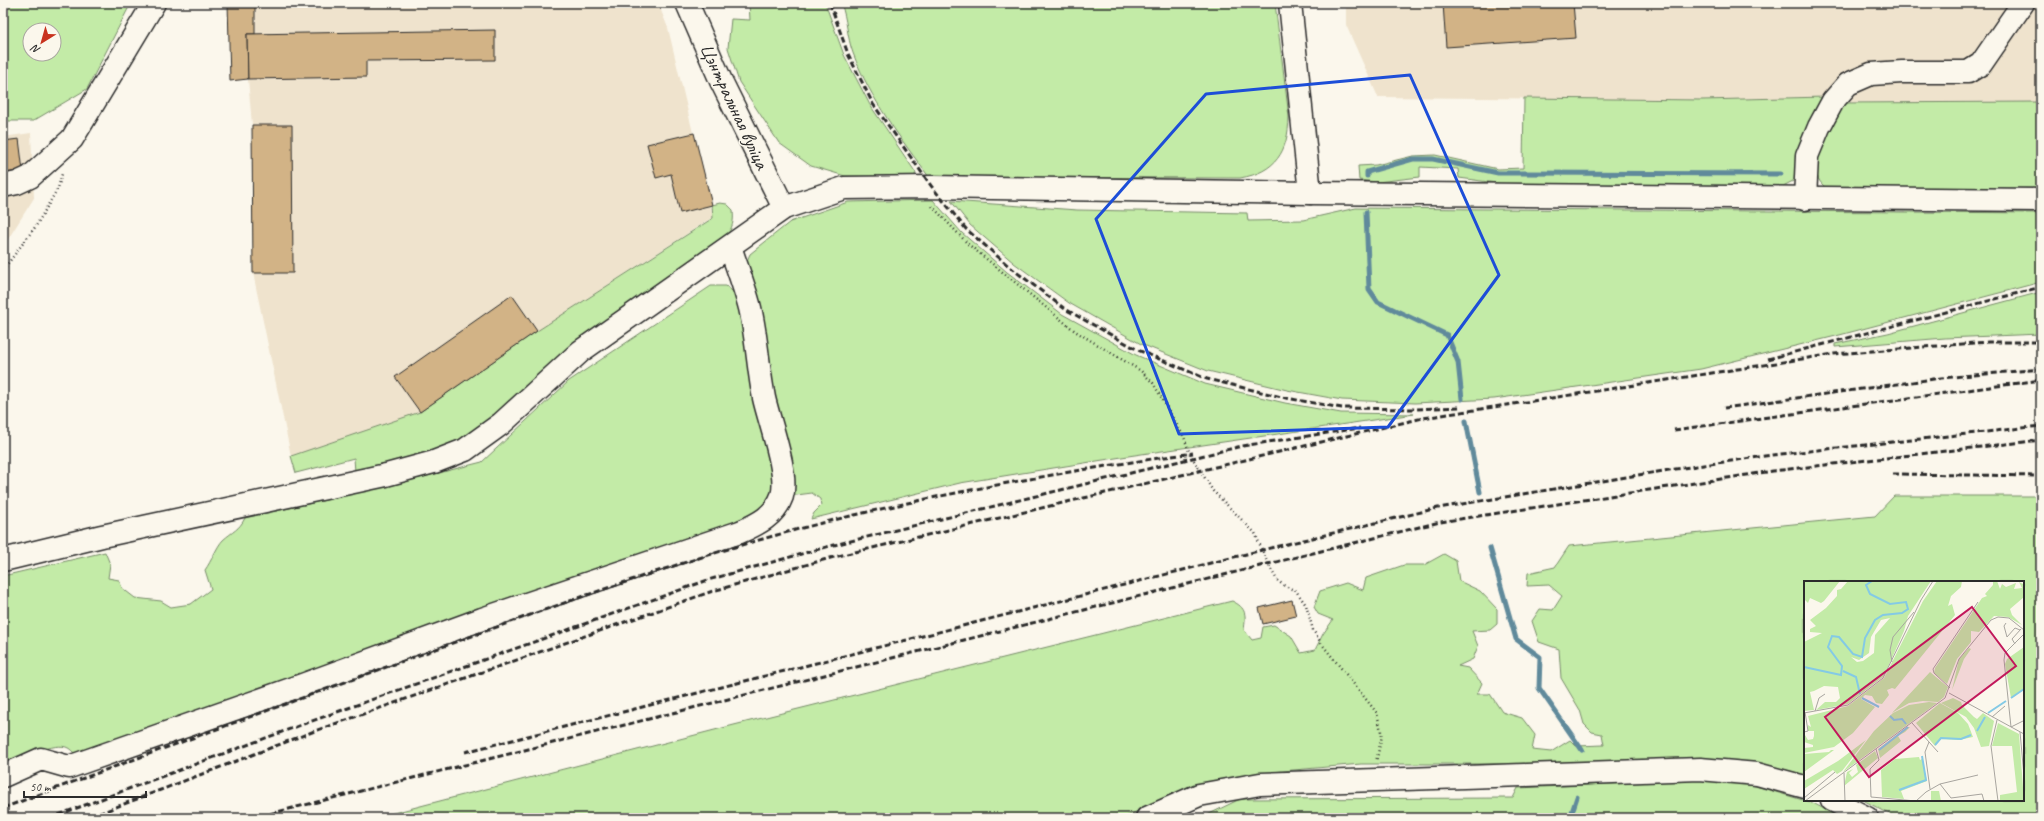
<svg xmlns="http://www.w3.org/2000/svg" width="2044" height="821" viewBox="0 0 2044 821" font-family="Caveat,sans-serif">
<rect width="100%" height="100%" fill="#fbf7ec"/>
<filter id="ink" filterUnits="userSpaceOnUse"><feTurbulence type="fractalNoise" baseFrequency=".025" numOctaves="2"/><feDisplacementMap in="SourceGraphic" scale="8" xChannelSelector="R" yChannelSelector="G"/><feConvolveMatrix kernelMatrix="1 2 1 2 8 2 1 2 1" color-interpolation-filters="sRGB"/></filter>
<g filter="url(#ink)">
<!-- built -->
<g fill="#efe3cd">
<polygon points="232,3 658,3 668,28 713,217 537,331 420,412 291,456 253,273 252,125 248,79 247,34"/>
<polygon points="1346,3 2041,3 2041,102 1826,103 1825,97 1702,100 1378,97 1346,25"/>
<polygon points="31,133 34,198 3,247 3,137"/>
</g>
<!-- green -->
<g fill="#c3eba7" stroke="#778b69" fill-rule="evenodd">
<path d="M3,3H131L87,89L33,121H3ZM30,30H54V54H30Z"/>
<polygon points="749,3 825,3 844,55 870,105 916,173 914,177 845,176 811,166 779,143 739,82 728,48 731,19 750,20"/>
<path d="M841,3H1275L1289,117C1288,152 1276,172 1240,178L929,177C901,139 870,99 853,53C847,37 847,19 841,3Z"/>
<polygon points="1826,97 1799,173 1793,181 1783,186 1504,184 1459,178 1458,169 1420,167 1420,177 1377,182 1359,180 1358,166 1376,165 1413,156 1435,155 1498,169 1523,168 1524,98 1702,100"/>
<path d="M2041,102V188L1828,189C1799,171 1829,126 1840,103Z"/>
<polygon points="933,200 962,233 1007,272 1062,314 1136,355 1205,384 1285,403 1341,413 1414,414 1128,456 960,483 811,519 814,513 821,506 820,499 812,493 789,496 746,263 750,254 790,222 848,202"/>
<polygon points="951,201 1077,210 1247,213 1248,221 1303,220 1356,208 2041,213 2041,282 1832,337 1701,369 1494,399 1415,403 1342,400 1287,390 1208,371 1141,344 1069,303 1014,263 970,225"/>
<path d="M720,203L727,204L733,210C734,222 733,228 725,237L459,442L432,453L355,472L354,458L296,473L291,456L420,412L537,331L713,218L712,205Z"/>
<path d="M711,286H726L737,295L779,485L765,515L76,755C74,753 70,748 66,747C50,742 17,762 3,769V576L105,552L110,564L108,578L119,580L122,588L135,598L161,601L171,607L191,604L211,589L205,570C211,562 217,546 223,540C233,531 239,530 245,518L384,487L482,462L569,381Z"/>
<polygon points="2041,292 2041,334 1945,338 1835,347 1835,344 1888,333"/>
<path d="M2041,494V818H1897L1863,800H2023V582H1805V775L1759,763L1702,759L1518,764H1361L1260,773L1193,786L1123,818H374L734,725L1232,601C1247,608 1246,615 1244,630L1252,640L1261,638L1263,627L1274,625L1291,636L1301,653L1315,650L1323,634L1333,620L1318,614L1314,607L1320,591L1346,583L1363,590L1366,578L1404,565H1424L1444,554L1456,561L1459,581L1480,591L1497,609V624L1490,630L1472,631L1478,646L1473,659L1458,666L1468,668L1482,683L1477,694H1490L1502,712L1522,718L1535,735L1532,750L1551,752L1570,740L1576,746L1604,745L1602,734L1592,732L1584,724L1580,710L1561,678L1559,649L1539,642L1532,621L1540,609L1553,610L1562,596L1549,585L1527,586L1528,573L1555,567L1569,546L1875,516L1894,496H2036Z"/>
<polygon points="1700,780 1752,785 1813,803 1841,818 1201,818 1240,799 1513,798 1518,788"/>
</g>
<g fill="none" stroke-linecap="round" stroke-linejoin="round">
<!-- stream -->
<g stroke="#608a9b" stroke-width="5">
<polyline points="1367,176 1367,172 1413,159 1433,159 1498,173 1781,174"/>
<polyline points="1366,212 1369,289 1378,302 1447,335 1458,362 1462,399"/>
<polyline points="1466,421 1480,492"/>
<polyline points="1490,548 1516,639 1540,657 1539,688 1582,750"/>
<polyline points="1570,818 1577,797"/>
</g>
</g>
<!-- building -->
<g fill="#d2b386" stroke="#2b2b2b">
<polygon points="228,3 255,3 255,34 247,34 248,79 230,81"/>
<polygon points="1443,3 1573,3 1576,38 1446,47"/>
<polygon points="495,30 495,60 366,61 366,77 248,79 247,34"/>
<polygon points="252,125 292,125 293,273 253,273"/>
<polygon points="694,133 712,205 680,213 671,174 656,178 647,144"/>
<polygon points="19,139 23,171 3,173 3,141"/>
<polygon points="512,295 537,331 420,412 395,377"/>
<polygon points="1292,600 1296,616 1263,624 1259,608"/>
</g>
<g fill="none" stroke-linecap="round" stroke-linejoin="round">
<defs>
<g id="minor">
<polyline points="687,3 721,81 784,208"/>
<polyline points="1290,3 1310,193"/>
<polyline points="3,186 17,183 30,177 72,139 154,3"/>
<polyline points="1805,199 1807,156 1819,127 1833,101 1848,84 1871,74 1902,72 1968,72 1981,64 2023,3"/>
<polyline points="3,560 102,536 386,475 434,462 465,450 501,424 581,351 784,208 844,188 932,187 1310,193 2041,200"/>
<path d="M3,776L41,759L69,767L297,687L482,619L740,532C758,524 775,516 782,496C789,474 769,421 764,398C758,368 757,338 750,308C745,288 737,267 730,247"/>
<polyline points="1832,800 1867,818"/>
<polyline points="1147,818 1199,795 1260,784 1700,769 1757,774 1805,787"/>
</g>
</defs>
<!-- minor casing -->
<use href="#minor" stroke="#2b2b2b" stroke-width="25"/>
<!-- path -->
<g stroke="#2b2b2b" stroke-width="2.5" stroke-dasharray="1 3" stroke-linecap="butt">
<polyline points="932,206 968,244 1075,331 1141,371 1153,383 1184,437 1190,454 1213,491 1255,533 1268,564 1277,580 1283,585 1296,591 1306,605 1313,630 1321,643 1377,713 1382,736 1376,762"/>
<polyline points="3,270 36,226 58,188 62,174"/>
</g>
<!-- minor -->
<use href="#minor" stroke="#fbf7ec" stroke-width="22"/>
<!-- rail -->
<g stroke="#2b2b2b" stroke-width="3" stroke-dasharray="6 3" stroke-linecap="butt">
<polyline points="830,3 848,54 873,104 932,187 966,229 1011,268 1065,309 1138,350 1207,379 1286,398 1342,408 1415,409 1460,407"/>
<polyline points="1768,359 2041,287"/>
<polyline points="1724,408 1941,378 2041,369"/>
<polyline points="1674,430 2041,380"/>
<polyline points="1893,474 2041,476"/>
<polyline points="465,752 1262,550 1438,508 1669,470 1772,455 2041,426"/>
<path d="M3,808C140,757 277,707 414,657C547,609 681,559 818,524C941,493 1067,471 1193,453"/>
<polyline points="90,817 312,732 713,591 834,557 1423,418 1834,354 1988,342 2041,342"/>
<polyline points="50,818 309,722 708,580 830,546 1242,446 1360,428"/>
<polyline points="253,818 1268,564 1440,522 1773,471 2041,440"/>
</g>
</g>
</g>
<!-- marked area -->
<path fill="none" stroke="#1d4ed8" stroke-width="3" stroke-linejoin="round" d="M1410,75L1499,275L1388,427L1179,434L1096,219L1206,94Z"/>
<g text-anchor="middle" stroke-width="3" stroke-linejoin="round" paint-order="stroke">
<!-- street labels -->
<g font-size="20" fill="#2b2b2b" stroke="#fbf7ec">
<text transform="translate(735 106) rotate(65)" y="7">Цэнтральная вуліца</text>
</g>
</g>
<!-- overview -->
<g transform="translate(1804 581)">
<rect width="220" height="220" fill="#fbf7ec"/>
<path d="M0,0H36L20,20L17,22L6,17L4,22L0,18ZM44,0H127L104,35L100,50L80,95L44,123L12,129L21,121H32L36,117L34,106L20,105L10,110L6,111L10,129L0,130V61L18,52L6,51V48L12,45L6,39L22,27L33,15V9L37,8ZM86,37L71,54L70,72L59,80L53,81L47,76L55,79L65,72L67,56L77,39ZM133,0H158L157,6L147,15L144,25L148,23L151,34L91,108L88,107L83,109L85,114L78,123L72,122L68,115L61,114L57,118L71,126L49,152L30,166L0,172V167L9,166V164L0,161L1,154L4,159L9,158L10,155V150H4V144L7,146L4,135L44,125L80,97L119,20ZM189,0H193L196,8L198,3L202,6L212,2L210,8L218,7L215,1L219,3L220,16L206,28L208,34L218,44L204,36L190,35L175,51L167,50V61L153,78L143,103L130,92L131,87L178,17L183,15L181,13L189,4ZM220,66V108L207,117L201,83L203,78ZM165,67L167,68L160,78L148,109L155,78ZM126,91L144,106L140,116L134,121L119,120L105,122L88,132ZM149,117L157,121L158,124L170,136L173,138L179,132L190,140L185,165L177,166L170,147L162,136L137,122ZM125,121L133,122L39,191L70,150L89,132L105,124ZM136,122L154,132L164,143L169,156L155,159L137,158L131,165L112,142ZM194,142L215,153L220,220H196V214L213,211L208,165H188ZM103,146H106L101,151L94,155L97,160L76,177L74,168ZM62,159L38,190L33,193L29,189L0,208V200L34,180ZM27,169H30L0,191V173L25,171ZM71,170L74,177L40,205L43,191L49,188L45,192L48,196L54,191L52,184ZM115,176L116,179L118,178L123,200L97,210L100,218L78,216L77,189L91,178ZM127,210H135L137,220H127Z" fill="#c3eba7" fill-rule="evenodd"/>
<path fill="none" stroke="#84cae5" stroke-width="2" d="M0,86L37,94L38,85L24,66L28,55L35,56L49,73L58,76L61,57L71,39L79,34L98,32L104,28L102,21L86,23L66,13L62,4L68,0M39,90L52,96L56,113M58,117L75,126M207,117L220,108M184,132L202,120M86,135L90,139L98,138L102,143M173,150L181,136M131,164L137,157L157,158L167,154M75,169L104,146M95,209L122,199L118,175"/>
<path fill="none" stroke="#a8a59f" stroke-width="1" d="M202,42L200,45L203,56L211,47L216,49M211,63L208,58L217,48M88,81L86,69L89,56L110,31M146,107L130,92L129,88L174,21M145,112L220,153M11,130L15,117L21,113M0,132L44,124L79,97L117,19L129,0M188,136L201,125M193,139L187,165L194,220M219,140L207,146L200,79L201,72L220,53M108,142L134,171M0,151L4,150L1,131M216,151L220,195M125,161L121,171L126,208M72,168L75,179L66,188L67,216L112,220L122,211L136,203L174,194M40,192L41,220M136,203L147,217L178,213L180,220M0,217L31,191M1,220L141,117L155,78L187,39L194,36L205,37L220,49"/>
<path fill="#c2185b" fill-opacity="0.15" stroke="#c2185b" stroke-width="2" d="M168,26L212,85L65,196L21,136Z"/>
<rect width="220" height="220" fill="none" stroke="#2b2b2b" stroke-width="2"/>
</g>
<!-- margin -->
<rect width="2044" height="821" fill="none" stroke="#fbf7ec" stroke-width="16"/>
<rect x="8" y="8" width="2028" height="805" fill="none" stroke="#2b2b2b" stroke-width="1.5" filter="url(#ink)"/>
<!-- north arrow -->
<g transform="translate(42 42) rotate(217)"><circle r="19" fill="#fbf7ec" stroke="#a8a59f"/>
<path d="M0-3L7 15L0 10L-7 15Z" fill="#c8321e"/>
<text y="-6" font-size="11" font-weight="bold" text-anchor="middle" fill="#2b2b2b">N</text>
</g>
<!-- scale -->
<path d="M24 791v6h122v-6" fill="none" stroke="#2b2b2b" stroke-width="2"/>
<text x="30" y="791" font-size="12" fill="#2b2b2b" stroke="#fbf7ec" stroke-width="3" paint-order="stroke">50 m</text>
</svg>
